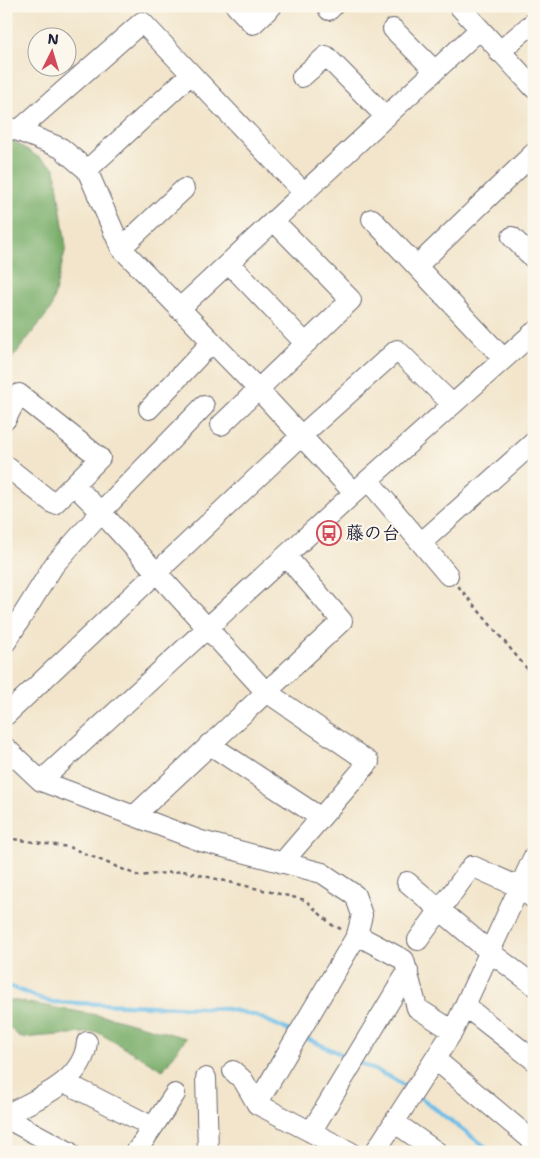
<svg xmlns="http://www.w3.org/2000/svg" width="540" height="1158" viewBox="0 0 540 1158" font-family="'Shantell Sans','Klee One',sans-serif">
<style>
.forest{fill:#78ad69;stroke:#4d6852}
.lines{fill:none;stroke-linecap:round;stroke-linejoin:round}
.stream{stroke:#6dbde8;stroke-width:4.5}
.minor-casing{stroke:#6b666d;stroke-width:22}
.path{stroke:#6b666d;stroke-width:2.5;stroke-dasharray:4 4;stroke-linecap:butt}
.minor{stroke:#fff;stroke-width:20}
.labels{text-anchor:middle;stroke-width:4.5;stroke-linejoin:round;paint-order:stroke}
.poi-label{font-size:18px;font-weight:bold;fill:#22223b;stroke:#fbf7ec;text-anchor:start}
</style>
<rect width="100%" height="100%" fill="#fbf7ec"/>
<filter id="ink" filterUnits="userSpaceOnUse"><feTurbulence type="fractalNoise" baseFrequency=".02" numOctaves="2"/><feDisplacementMap in="SourceGraphic" scale="10" xChannelSelector="R" yChannelSelector="G"/><feConvolveMatrix kernelMatrix="1 2 1 2 8 2 1 2 1" color-interpolation-filters="sRGB"/></filter>
<filter id="wash" filterUnits="userSpaceOnUse"><feTurbulence type="fractalNoise" baseFrequency=".0096" numOctaves="4" result="noise"/><feDisplacementMap in="SourceGraphic" scale="20" xChannelSelector="R" yChannelSelector="G"/><feGaussianBlur stdDeviation="1.12" result="paint"/><feColorMatrix in="noise" values="0 0 0 0 0 0 0 0 0 0 0 0 0 0 0 0 0 1.4 0 .05"/><feComposite in="paint" operator="in"/></filter>
<g filter="url(#wash)">
<rect width="100%" height="100%" fill="#f2e5cb"/>
<path class="forest" d="M 6,136 L 55,168 L 66,247 L 51,309 L 6,366 Z
M 6,999 L 114,1018 L 186,1038 L 163,1070 L 97,1032 L 21,1038 L 6,1025 Z"/>
<g class="lines">
<path class="stream" d="M 6,985 L 50,1002 L 227,1009 L 257,1016 L 292,1032
M 304,1037 L 349,1058
M 358,1062 L 394,1079 L 409,1089
M 417,1095 L 492,1152"/>
</g>
</g>
<g filter="url(#ink)">
<g class="lines">
<defs>
<path id="minor" d="M 236,6 L 253,24 L 272,6
M 459,6 L 534,88
M 329,10 L 333,6
M 393,29 L 435,71
M 499,52 L 534,22
M 302,77 L 326,56 L 386,117
M 6,126 L 61,148 L 87,170 L 121,248 L 257,388 L 354,493
M 19,130 L 142,22 L 304,193
M 87,170 L 191,74
M 372,219 L 503,358
M 512,237 L 534,259
M 121,248 L 184,189
M 229,263 L 305,343
M 417,266 L 534,153
M 179,309 L 479,30
M 149,409 L 211,343
M 6,419 L 19,394 L 100,458 L 54,504 L 6,466
M 221,425 L 351,300 L 274,221
M 368,480 L 448,575
M 74,485 L 101,512 L 265,691 L 369,762 L 282,863
M 421,543 L 534,442
M 6,642 L 54,565 L 101,512 L 204,406
M 6,715 L 301,436 L 397,350 L 452,404
M 209,744 L 321,818
M 6,748 L 41,781 L 201,841 L 322,873 L 355,895 L 362,915 L 357,935 L 257,1104
M 41,781 L 368,480 L 534,332
M 134,816 L 342,621 L 286,556
M 407,882 L 490,952 L 534,985
M 357,935 L 404,960 L 417,1008 L 453,1031
M 418,940 L 472,866 L 519,887 L 534,899
M 465,1006 L 534,1060
M 435,1059 L 534,1142
M 233,1071 L 243,1080 L 257,1104 L 350,1152
M 206,1078 L 208,1152
M 66,1083 L 153,1127
M 6,1115 C 37,1098 83,1083 87,1042
M 6,1118 L 69,1152
M 394,1122 L 437,1152
M 311,1132 L 408,971
M 136,1152 L 175,1094
M 375,1152 L 453,1031 L 534,856"/>
</defs>
<use href="#minor" class="minor-casing"/>
<path class="path" d="M 458,586 L 534,677
M 6,838 L 69,847 L 139,876 L 183,871 L 305,900 L 332,925 L 341,929"/>
<use href="#minor" class="minor"/>
</g>
</g>
<defs>
<symbol id="bus-ring" viewBox="-11 -11 22 22"><circle r="9.5" fill="#fbf7ec" stroke="#d1495b" stroke-width="1.5"/><path d="M-5-6H5V4H4V6H2V4H-2V6H-4V4H-5ZM-3.5-4V0h7V-4ZM-3.5 1.2v1.5H-2V1.2ZM2 1.2v1.5H3.5V1.2Z" fill="#d1495b"/></symbol>
</defs>
<g fill-rule="evenodd">
<use href="#bus-ring" x="315" y="519" width="28" height="28"/>
</g>
<g class="labels">
<g class="poi-label">
<text x="346" y="539">藤の台</text>
</g>
</g>
<rect width="540" height="1158" fill="none" stroke="#fbf7ec" stroke-width="25"/>
<g transform="translate(52 52) rotate(5)"><circle r="24" fill="#fbf7ec" stroke="#a4a2a5"/>
<path d="M0-4L9 19L0 12L-9 19Z" fill="#d1495b"/>
<text y="-8" font-size="14" font-weight="bold" text-anchor="middle" fill="#22223b">N</text>
</g>
</svg>
